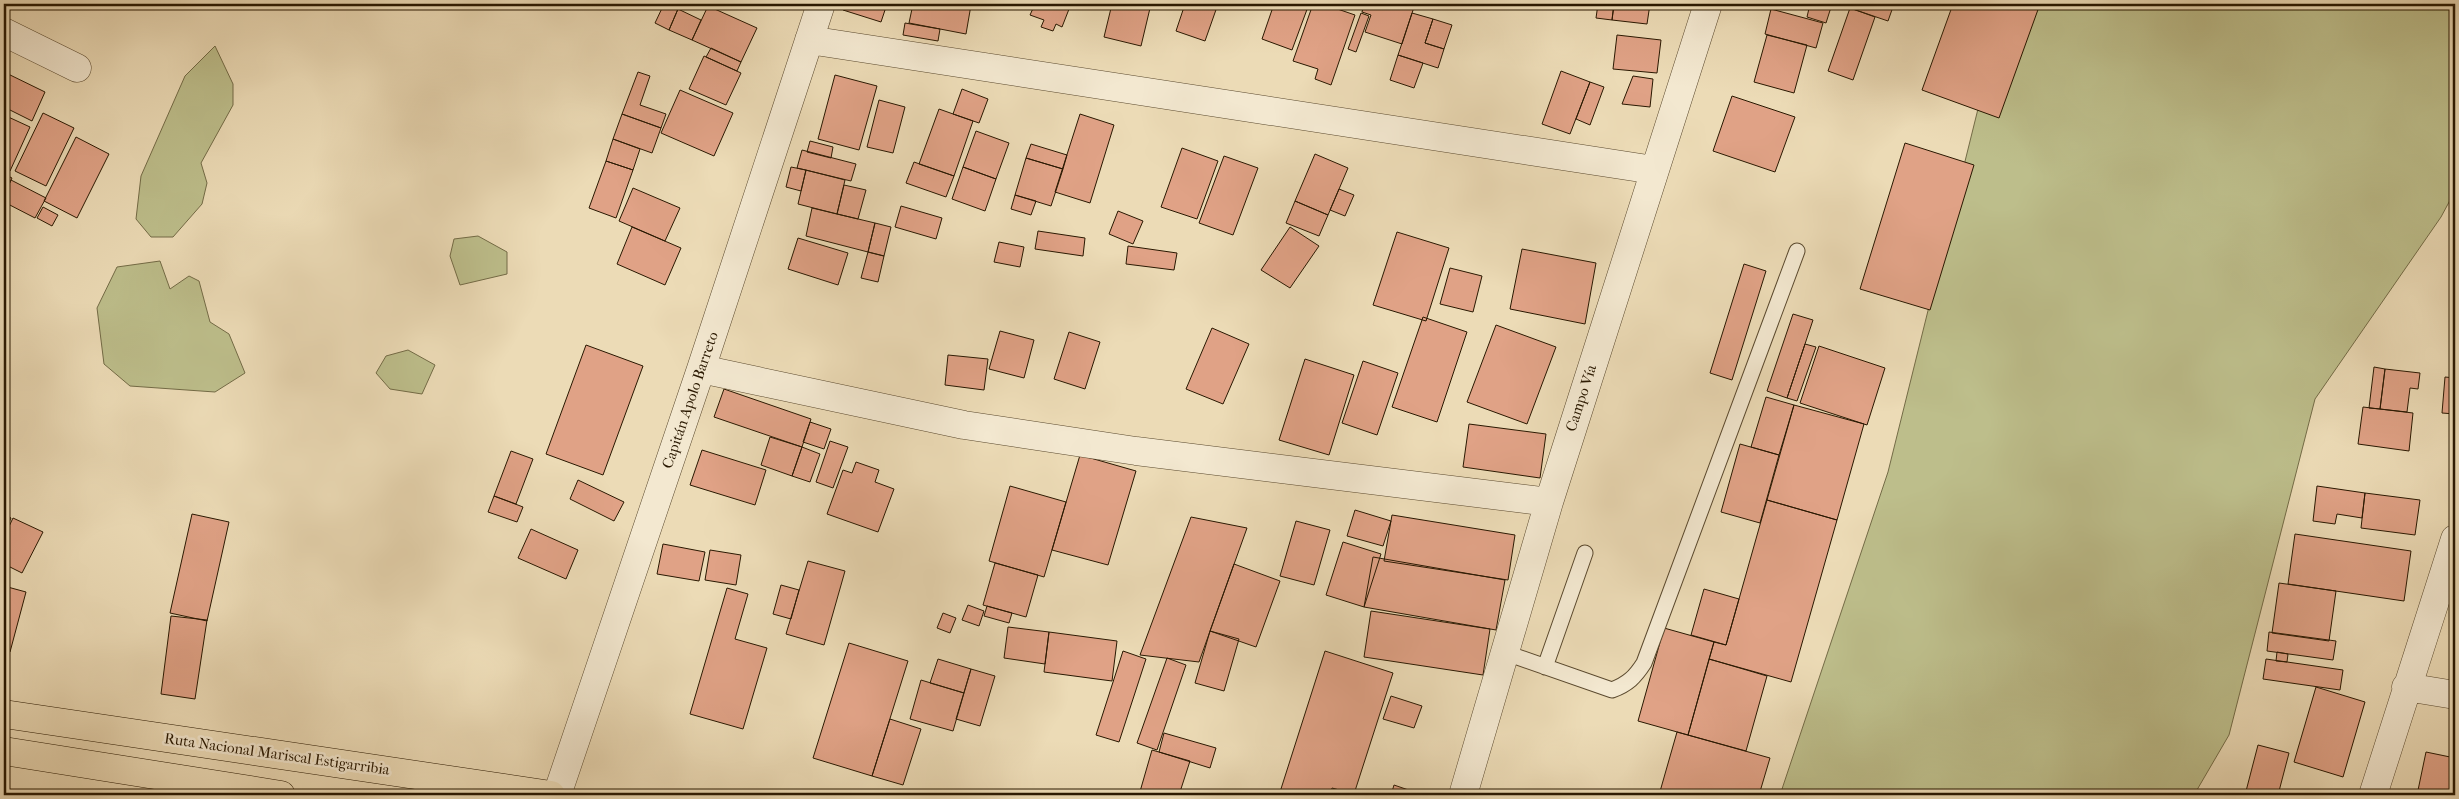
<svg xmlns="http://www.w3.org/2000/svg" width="2459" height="799" viewBox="0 0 2459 799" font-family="'IM FELL French Canon',serif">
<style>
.green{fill:#bdbe8b;stroke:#736b46}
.building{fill:#e0a286;stroke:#291801}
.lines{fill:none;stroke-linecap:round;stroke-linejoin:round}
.service-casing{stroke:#5a492e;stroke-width:17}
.minor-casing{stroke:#5a492e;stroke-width:29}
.trunk-casing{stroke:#291801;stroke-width:29}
.service{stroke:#f3e8d0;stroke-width:15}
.minor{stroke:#f3e8d0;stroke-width:28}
.trunk{stroke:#ecdbb6;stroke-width:28}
.labels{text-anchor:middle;stroke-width:5;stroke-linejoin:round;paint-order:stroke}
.street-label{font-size:15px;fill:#291801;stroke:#f3e8d0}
</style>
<rect width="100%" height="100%" fill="#ecdbb6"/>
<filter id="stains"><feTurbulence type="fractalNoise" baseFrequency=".004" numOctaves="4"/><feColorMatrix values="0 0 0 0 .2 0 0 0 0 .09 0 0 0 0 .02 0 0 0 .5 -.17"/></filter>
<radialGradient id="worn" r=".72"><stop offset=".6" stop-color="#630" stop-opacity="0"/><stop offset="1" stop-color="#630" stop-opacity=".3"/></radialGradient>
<path class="green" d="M 2004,4 L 2455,4 L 2455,191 L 2441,217 L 2315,399 L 2229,735 L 2194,795 L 1780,795 L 1888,472 Z
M 215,46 L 233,84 L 233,105 L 201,163 L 207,183 L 202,204 L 173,237 L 151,237 L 136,219 L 141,176 L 185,76 Z
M 478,236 L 507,252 L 507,274 L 460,285 L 450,256 L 454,239 Z
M 160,261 L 170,289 L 189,276 L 199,281 L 210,322 L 229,334 L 245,373 L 215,392 L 130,386 L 104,364 L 97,308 L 117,267 Z
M 408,350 L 435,365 L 422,394 L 390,389 L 376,373 L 386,356 Z"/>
<path class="building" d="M 664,4 L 678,9 L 669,30 L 655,23 Z
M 845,4 L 887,4 L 881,22 L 843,10 Z
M 913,4 L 971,5 L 966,34 L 909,23 Z
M 1035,4 L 1071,4 L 1062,27 L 1056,24 L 1053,31 L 1041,27 L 1044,20 L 1030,15 Z
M 1112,4 L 1151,4 L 1141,46 L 1104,37 Z
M 1185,4 L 1218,4 L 1205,41 L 1176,31 Z
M 1274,4 L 1309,4 L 1292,50 L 1262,39 Z
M 1313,4 L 1323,4 L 1355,15 L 1331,85 L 1315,79 L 1318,69 L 1293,61 Z
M 1364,4 L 1415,4 L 1402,44 L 1365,32 L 1371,15 L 1362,12 Z
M 1598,4 L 1614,4 L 1612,20 L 1596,18 Z
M 1614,4 L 1650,4 L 1647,24 L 1612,20 Z
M 1810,4 L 1832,4 L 1826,23 L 1807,17 Z
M 1845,4 L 1894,4 L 1888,21 L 1844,6 Z
M 1953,4 L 2040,4 L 1999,118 L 1922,90 Z
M 708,6 L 757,28 L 741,62 L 692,40 Z
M 1850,8 L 1875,17 L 1853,80 L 1828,71 Z
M 678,9 L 701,20 L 692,40 L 669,30 Z
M 1771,9 L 1823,23 L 1816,48 L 1765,34 Z
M 1361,13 L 1369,16 L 1356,52 L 1348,49 Z
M 1412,13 L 1433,19 L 1425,43 L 1444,49 L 1438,68 L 1398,55 Z
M 1433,19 L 1452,25 L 1444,49 L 1425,43 Z
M 905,23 L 940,29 L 938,41 L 903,35 Z
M 1617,35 L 1661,40 L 1657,73 L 1613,69 Z
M 1767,35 L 1807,45 L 1794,93 L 1754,82 Z
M 711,48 L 741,62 L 737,71 L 706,57 Z
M 1398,55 L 1423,63 L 1414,88 L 1390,80 Z
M 704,56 L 741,73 L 726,105 L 689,89 Z
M 1561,71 L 1590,82 L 1570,134 L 1542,124 Z
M 4,72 L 45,92 L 32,121 L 4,107 Z
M 638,72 L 650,76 L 640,105 L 666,114 L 661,128 L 622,114 Z
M 835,75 L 877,86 L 859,150 L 818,139 Z
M 1633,76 L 1653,79 L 1650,107 L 1622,104 Z
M 1590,82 L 1604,87 L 1590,125 L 1576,119 Z
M 962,89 L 988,99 L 979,123 L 953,114 Z
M 680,90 L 733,113 L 714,156 L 661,133 Z
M 1732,96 L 1795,117 L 1775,172 L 1713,151 Z
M 879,100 L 905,107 L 893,153 L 867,147 Z
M 939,109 L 973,121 L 954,176 L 919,164 Z
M 43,113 L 74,128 L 46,186 L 15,171 Z
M 622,114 L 661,128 L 652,153 L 613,139 Z
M 1080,114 L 1114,125 L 1090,203 L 1055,192 Z
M 4,115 L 30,127 L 10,171 L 4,168 Z
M 976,131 L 1009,143 L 996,179 L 963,167 Z
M 76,137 L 109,154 L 77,218 L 44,201 Z
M 613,139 L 640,149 L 633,170 L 606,161 Z
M 810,141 L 833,147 L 831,158 L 807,152 Z
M 1905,143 L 1974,165 L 1930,310 L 1860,289 Z
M 1031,144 L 1067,155 L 1063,169 L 1026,158 Z
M 1182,148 L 1218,161 L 1197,219 L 1161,207 Z
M 802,150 L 856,164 L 851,181 L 797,168 Z
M 1315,154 L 1348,168 L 1328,215 L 1295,201 Z
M 1224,156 L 1258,168 L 1233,235 L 1199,223 Z
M 1026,158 L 1063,169 L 1051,206 L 1015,195 Z
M 606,161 L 633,170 L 616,218 L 589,208 Z
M 914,162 L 954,176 L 946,197 L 906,183 Z
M 791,167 L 806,170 L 801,191 L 786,187 Z
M 963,167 L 996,179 L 985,211 L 952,199 Z
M 806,170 L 845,180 L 837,214 L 798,204 Z
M 4,174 L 12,178 L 4,195 Z
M 11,180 L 46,198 L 35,218 L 4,202 L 4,195 Z
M 844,185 L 866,190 L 858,219 L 837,214 Z
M 633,188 L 680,208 L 665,241 L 619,221 Z
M 1339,189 L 1354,195 L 1345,216 L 1330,210 Z
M 1015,195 L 1036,201 L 1031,215 L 1011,209 Z
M 1295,201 L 1328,215 L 1319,236 L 1286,223 Z
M 901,206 L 942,218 L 936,239 L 895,227 Z
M 43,207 L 58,215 L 52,226 L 37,218 Z
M 812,208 L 875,223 L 868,252 L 806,236 Z
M 1118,211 L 1143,221 L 1133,244 L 1109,234 Z
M 875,223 L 891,227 L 884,256 L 868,252 Z
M 632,227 L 681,248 L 665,285 L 617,264 Z
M 1290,227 L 1319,246 L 1290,288 L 1261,270 Z
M 1038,231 L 1085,238 L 1083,256 L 1035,249 Z
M 1397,232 L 1449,248 L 1426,321 L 1373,305 Z
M 798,238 L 848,253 L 838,285 L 788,269 Z
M 999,242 L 1024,247 L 1020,267 L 994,262 Z
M 1128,246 L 1177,253 L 1174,270 L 1126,264 Z
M 1522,249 L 1596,263 L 1585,324 L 1510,309 Z
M 868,252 L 884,256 L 878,282 L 861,278 Z
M 1744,264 L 1766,271 L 1732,380 L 1710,373 Z
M 1450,268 L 1482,276 L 1473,312 L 1440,304 Z
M 1793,314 L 1813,320 L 1787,398 L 1767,391 Z
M 1423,317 L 1467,332 L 1437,422 L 1392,407 Z
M 1496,325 L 1556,347 L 1527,424 L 1467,402 Z
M 1212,328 L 1249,344 L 1223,404 L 1186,389 Z
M 1000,331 L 1034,340 L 1024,378 L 989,369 Z
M 1069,332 L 1100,342 L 1085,389 L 1054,379 Z
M 1805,344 L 1816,347 L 1797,401 L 1787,398 Z
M 586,345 L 643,366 L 603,475 L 546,454 Z
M 1819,346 L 1885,368 L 1867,425 L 1800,403 Z
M 948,355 L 988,359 L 984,390 L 945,385 Z
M 1305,359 L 1354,375 L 1329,455 L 1279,440 Z
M 1363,361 L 1398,373 L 1377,435 L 1342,423 Z
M 2374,367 L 2385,369 L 2380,409 L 2369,408 Z
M 2385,369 L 2420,373 L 2418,389 L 2410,388 L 2407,412 L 2380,409 Z
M 2445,377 L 2455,378 L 2455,414 L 2442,413 Z
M 724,389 L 811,419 L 802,447 L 714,417 Z
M 1766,397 L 1794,405 L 1779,455 L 1751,447 Z
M 1794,405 L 1864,424 L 1837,520 L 1767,500 Z
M 2363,407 L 2413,413 L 2409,451 L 2358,444 Z
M 810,422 L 831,429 L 824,449 L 803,442 Z
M 1469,424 L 1546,434 L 1540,478 L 1463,467 Z
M 770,437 L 802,447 L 792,476 L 761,465 Z
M 830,441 L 848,447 L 833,488 L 816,482 Z
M 1740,444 L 1779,455 L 1760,523 L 1721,512 Z
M 802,447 L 820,454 L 810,482 L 792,476 Z
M 702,450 L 766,470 L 755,505 L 690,485 Z
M 511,451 L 533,459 L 516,504 L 494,496 Z
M 1080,455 L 1136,471 L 1108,565 L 1052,550 Z
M 856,462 L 879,470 L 875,482 L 894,489 L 878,532 L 827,514 L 843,470 L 852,473 Z
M 578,480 L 624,502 L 614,521 L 570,499 Z
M 1010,486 L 1066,502 L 1044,577 L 989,561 Z
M 2317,486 L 2365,493 L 2362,518 L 2337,514 L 2335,524 L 2313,521 Z
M 2365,493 L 2420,500 L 2415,535 L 2361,528 Z
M 494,496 L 523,507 L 517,522 L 488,512 Z
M 1767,500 L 1837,520 L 1791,682 L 1709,659 L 1714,642 L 1726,645 Z
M 1355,510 L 1391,521 L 1383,546 L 1347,536 Z
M 4,514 L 11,518 L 4,533 Z
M 192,514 L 229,522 L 207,621 L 170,613 Z
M 1392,515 L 1515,535 L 1508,580 L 1384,561 Z
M 1191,517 L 1247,528 L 1199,662 L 1140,655 Z
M 13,518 L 43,532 L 22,573 L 4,564 L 4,537 Z
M 1296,521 L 1330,530 L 1314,585 L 1280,576 Z
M 531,529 L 578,550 L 566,579 L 518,558 Z
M 2295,534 L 2411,551 L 2404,601 L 2288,584 Z
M 1343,542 L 1381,554 L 1364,607 L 1326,595 Z
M 663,544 L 705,552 L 699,581 L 657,574 Z
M 710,550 L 741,555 L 736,585 L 705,580 Z
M 1373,557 L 1505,580 L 1496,630 L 1364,607 Z
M 808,561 L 845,571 L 824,645 L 786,634 Z
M 995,563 L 1038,575 L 1026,617 L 983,605 Z
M 1234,564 L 1280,581 L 1256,647 L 1210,631 Z
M 2279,583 L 2336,591 L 2329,641 L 2272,633 Z
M 781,585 L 799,590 L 791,619 L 773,614 Z
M 4,586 L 26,592 L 10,652 L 4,650 Z
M 727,588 L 748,594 L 735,639 L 767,648 L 743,729 L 690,714 Z
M 1704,589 L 1739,599 L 1726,645 L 1691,635 Z
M 968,605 L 984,611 L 979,626 L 962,620 Z
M 987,606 L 1012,613 L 1009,623 L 984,616 Z
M 1371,611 L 1490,629 L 1483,675 L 1364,657 Z
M 943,613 L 956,618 L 950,633 L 937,628 Z
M 171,616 L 207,620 L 195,699 L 161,694 Z
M 1008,627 L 1049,632 L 1045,664 L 1004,658 Z
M 1664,628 L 1714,642 L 1688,735 L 1638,721 Z
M 1210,631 L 1239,639 L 1224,691 L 1195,683 Z
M 1049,632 L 1117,641 L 1112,681 L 1044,672 Z
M 2269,632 L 2336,641 L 2333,660 L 2267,651 Z
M 849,643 L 908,661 L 872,776 L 813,758 Z
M 1123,651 L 1146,659 L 1119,742 L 1096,735 Z
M 1325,651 L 1393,673 L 1354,794 L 1332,788 L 1330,795 L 1289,795 L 1280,792 Z
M 2277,652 L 2288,654 L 2287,662 L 2276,661 Z
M 1167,658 L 1186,665 L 1157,750 L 1137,743 Z
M 938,659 L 971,669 L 964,693 L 930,683 Z
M 1709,659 L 1767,676 L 1746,751 L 1688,735 Z
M 2266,659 L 2343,670 L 2340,690 L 2263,679 Z
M 971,669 L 995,676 L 980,726 L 956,719 Z
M 921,680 L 964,693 L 953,731 L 910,719 Z
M 2316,687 L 2365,702 L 2343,777 L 2294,762 Z
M 1391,696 L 1422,706 L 1414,728 L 1383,719 Z
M 890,719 L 921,729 L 903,785 L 872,776 Z
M 1677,732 L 1770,758 L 1759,795 L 1659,795 Z
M 1164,733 L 1216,748 L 1210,768 L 1159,752 Z
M 2258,745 L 2289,753 L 2278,795 L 2245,795 Z
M 1152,750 L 1190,761 L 1179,795 L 1139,795 Z
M 2426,752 L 2455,758 L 2449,795 L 2417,795 Z
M 1394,785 L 1423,795 L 1391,795 Z"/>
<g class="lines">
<defs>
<path id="service" d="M 1506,653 L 1612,690 C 1628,684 1635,677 1644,663 L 1797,251
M 1545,667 L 1585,553"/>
<path id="minor" d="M 4,32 L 77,68
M 809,40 L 1654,170
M 701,369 L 964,425 L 1136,451 L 1549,502
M 2406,687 L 2455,695
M 557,795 L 701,369 L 821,4
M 1463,795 L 1549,502 L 1708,4
M 2373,795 L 2455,539"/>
<path id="trunk" d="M 4,714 L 551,795
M 4,751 L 281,795"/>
</defs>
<use href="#service" class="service-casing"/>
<use href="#minor" class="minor-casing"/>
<use href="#trunk" class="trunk-casing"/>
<use href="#service" class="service"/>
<use href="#minor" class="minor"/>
<use href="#trunk" class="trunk"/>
</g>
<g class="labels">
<g class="street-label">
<text transform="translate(1581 398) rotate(-72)" y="5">Campo Vía</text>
<text transform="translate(690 400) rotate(-71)" y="5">Capitán Apolo Barreto</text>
<text transform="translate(277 754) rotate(8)" y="5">Ruta Nacional Mariscal Estigarribia</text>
</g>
</g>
<rect width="2459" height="799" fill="none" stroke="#ecdbb6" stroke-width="20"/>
<rect x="5" y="5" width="2449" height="789" fill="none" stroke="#291801" stroke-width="2.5"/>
<rect x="10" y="10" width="2439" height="779" fill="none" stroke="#291801"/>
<rect width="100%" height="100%" filter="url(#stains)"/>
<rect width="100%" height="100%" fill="url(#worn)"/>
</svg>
